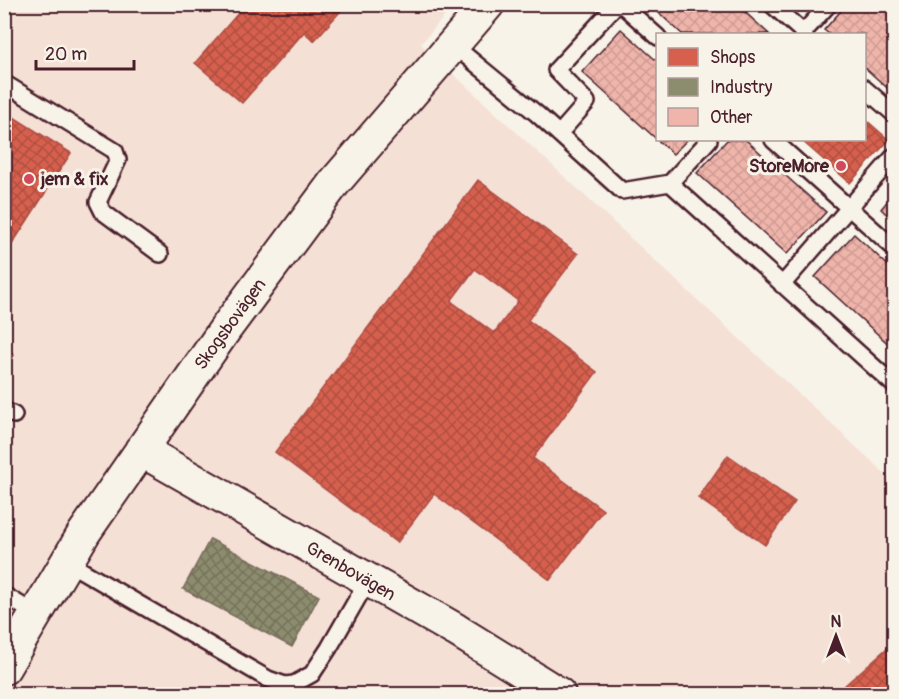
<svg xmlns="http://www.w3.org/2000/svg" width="899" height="699" viewBox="0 0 899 699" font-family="Pangolin,sans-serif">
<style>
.built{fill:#f5e0d6}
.shops{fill:url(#shops-cross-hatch);stroke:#ac4c43;stroke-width:1.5;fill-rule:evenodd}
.industry{fill:url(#industry-cross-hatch);stroke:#786b5a;stroke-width:1.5}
.building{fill:url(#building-cross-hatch);stroke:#4a1f2b;stroke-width:1.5}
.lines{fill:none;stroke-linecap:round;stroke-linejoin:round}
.service-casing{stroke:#4a1f2b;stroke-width:20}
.minor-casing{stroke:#4a1f2b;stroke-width:36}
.service{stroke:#f7f3e8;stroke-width:15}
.minor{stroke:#f7f3e8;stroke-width:32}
.poi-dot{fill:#d1495b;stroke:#f7f3e8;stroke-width:2}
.labels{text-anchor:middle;stroke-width:6;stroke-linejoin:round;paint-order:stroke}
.poi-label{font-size:18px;font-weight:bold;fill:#4a1f2b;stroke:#f7f3e8;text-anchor:end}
.street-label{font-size:18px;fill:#4a1f2b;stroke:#f7f3e8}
</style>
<defs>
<pattern id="shops-cross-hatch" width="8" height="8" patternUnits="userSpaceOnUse" patternTransform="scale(1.5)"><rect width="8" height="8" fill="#d6604d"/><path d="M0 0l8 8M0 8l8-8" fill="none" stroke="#b04f40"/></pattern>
<pattern id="industry-cross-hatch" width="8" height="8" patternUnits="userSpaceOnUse" patternTransform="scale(1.5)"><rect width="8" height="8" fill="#8c8c6e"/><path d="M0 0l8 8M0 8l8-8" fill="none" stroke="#74725b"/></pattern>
<pattern id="building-cross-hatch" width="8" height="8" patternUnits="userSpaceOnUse" patternTransform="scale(1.5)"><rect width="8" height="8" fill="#efb5ab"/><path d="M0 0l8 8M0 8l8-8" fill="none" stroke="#ce9b93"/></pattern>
</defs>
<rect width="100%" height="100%" fill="#f7f3e8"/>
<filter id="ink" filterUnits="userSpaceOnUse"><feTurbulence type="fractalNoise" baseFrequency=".0167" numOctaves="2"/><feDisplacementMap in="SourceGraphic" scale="12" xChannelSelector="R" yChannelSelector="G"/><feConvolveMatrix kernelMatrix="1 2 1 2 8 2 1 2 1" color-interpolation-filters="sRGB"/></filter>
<g filter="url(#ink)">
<path class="built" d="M 4,5 L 454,5 L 421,44 L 894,482 L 894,694 L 5,694 Z"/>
<path class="shops" d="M 246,4 L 347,4 L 314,41 L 304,32 L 242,103 L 195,63 Z
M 4,111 L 71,153 L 4,257 Z
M 864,118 L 889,140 L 850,183 L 801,140 L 864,140 Z
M 478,180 L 578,254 L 528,320 L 597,372 L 533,458 L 603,510 L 550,580 L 434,494 L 397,543 L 275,452 ZM 475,269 L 518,301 L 494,333 L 451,301 Z
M 4,349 L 14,355 L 4,371 Z
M 728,455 L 795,502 L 765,545 L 698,498 Z
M 894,642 L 894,694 L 835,694 Z"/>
<path class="industry" d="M 210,539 L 319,596 L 292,647 L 183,589 Z"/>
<path class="building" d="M 649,4 L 736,4 L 769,34 L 682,34 Z
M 847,4 L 888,4 L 894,10 L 894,94 L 864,67 L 864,34 L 829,34 L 824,30 Z
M 621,29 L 658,62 L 658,140 L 687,140 L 673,154 L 582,72 Z
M 727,140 L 746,140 L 826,212 L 787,254 L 697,173 Z
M 894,193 L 894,221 L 881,209 Z
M 854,234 L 894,271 L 894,349 L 815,277 Z"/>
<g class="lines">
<defs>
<path id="service" d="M 621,4 L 658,37
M 771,4 L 805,34
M 802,34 L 829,4
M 453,45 L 537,114 L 622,191 L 670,183 L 894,385
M 4,83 L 115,151 L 118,160 L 98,202 L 103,212 L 160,254
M 864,88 L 894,114
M 559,134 L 587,102 L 556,70 L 617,4
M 773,140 L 894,248
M 670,183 L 709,140
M 782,285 L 894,156
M 4,410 L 14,415
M 67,562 L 268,679 L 285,685 L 294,684 L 312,674 L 329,648 L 368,580
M 4,595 L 36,614"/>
<path id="minor" d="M 141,450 L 456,630 L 559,694
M 4,668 L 84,533 L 226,328 L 334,183 L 488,4"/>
</defs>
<use href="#service" class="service-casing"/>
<use href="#minor" class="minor-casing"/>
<use href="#service" class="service"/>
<use href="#minor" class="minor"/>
</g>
</g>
<g class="poi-dot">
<circle cx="841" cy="166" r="6"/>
<circle cx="29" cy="179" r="6"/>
</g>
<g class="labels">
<g class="poi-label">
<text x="829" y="172">StoreMore</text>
<text x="41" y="185" text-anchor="start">jem &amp; fix</text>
</g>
<g class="street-label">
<text transform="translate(230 324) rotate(-54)" y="6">Skogsbovägen</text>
<text transform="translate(351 571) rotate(30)" y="6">Grenbovägen</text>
</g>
</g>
<rect width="899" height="699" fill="none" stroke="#f7f3e8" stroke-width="24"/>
<rect x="12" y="12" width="875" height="675" fill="none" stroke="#4a1f2b" stroke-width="2" filter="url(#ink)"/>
<rect x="656" y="33" width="210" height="108" fill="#f7f3e8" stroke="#b29e9c" stroke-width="1.5"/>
<rect x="668" y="48" width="30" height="18" fill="#d6604d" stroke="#b29e9c" stroke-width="1.5"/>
<text x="710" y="63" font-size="18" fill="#4a1f2b">Shops</text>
<rect x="668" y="78" width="30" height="18" fill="#8c8c6e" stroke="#b29e9c" stroke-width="1.5"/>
<text x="710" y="93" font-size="18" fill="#4a1f2b">Industry</text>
<rect x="668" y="108" width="30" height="18" fill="#efb5ab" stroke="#b29e9c" stroke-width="1.5"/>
<text x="710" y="123" font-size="18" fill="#4a1f2b">Other</text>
<g transform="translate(836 636)" stroke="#f7f3e8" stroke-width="4.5" paint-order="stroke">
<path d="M0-4.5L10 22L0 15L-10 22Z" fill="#4a1f2b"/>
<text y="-9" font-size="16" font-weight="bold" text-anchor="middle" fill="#4a1f2b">N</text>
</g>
<path d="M36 60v9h98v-9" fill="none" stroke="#4a1f2b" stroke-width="3"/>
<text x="45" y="60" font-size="18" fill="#4a1f2b" stroke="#f7f3e8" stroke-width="4.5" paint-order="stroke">20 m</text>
</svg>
